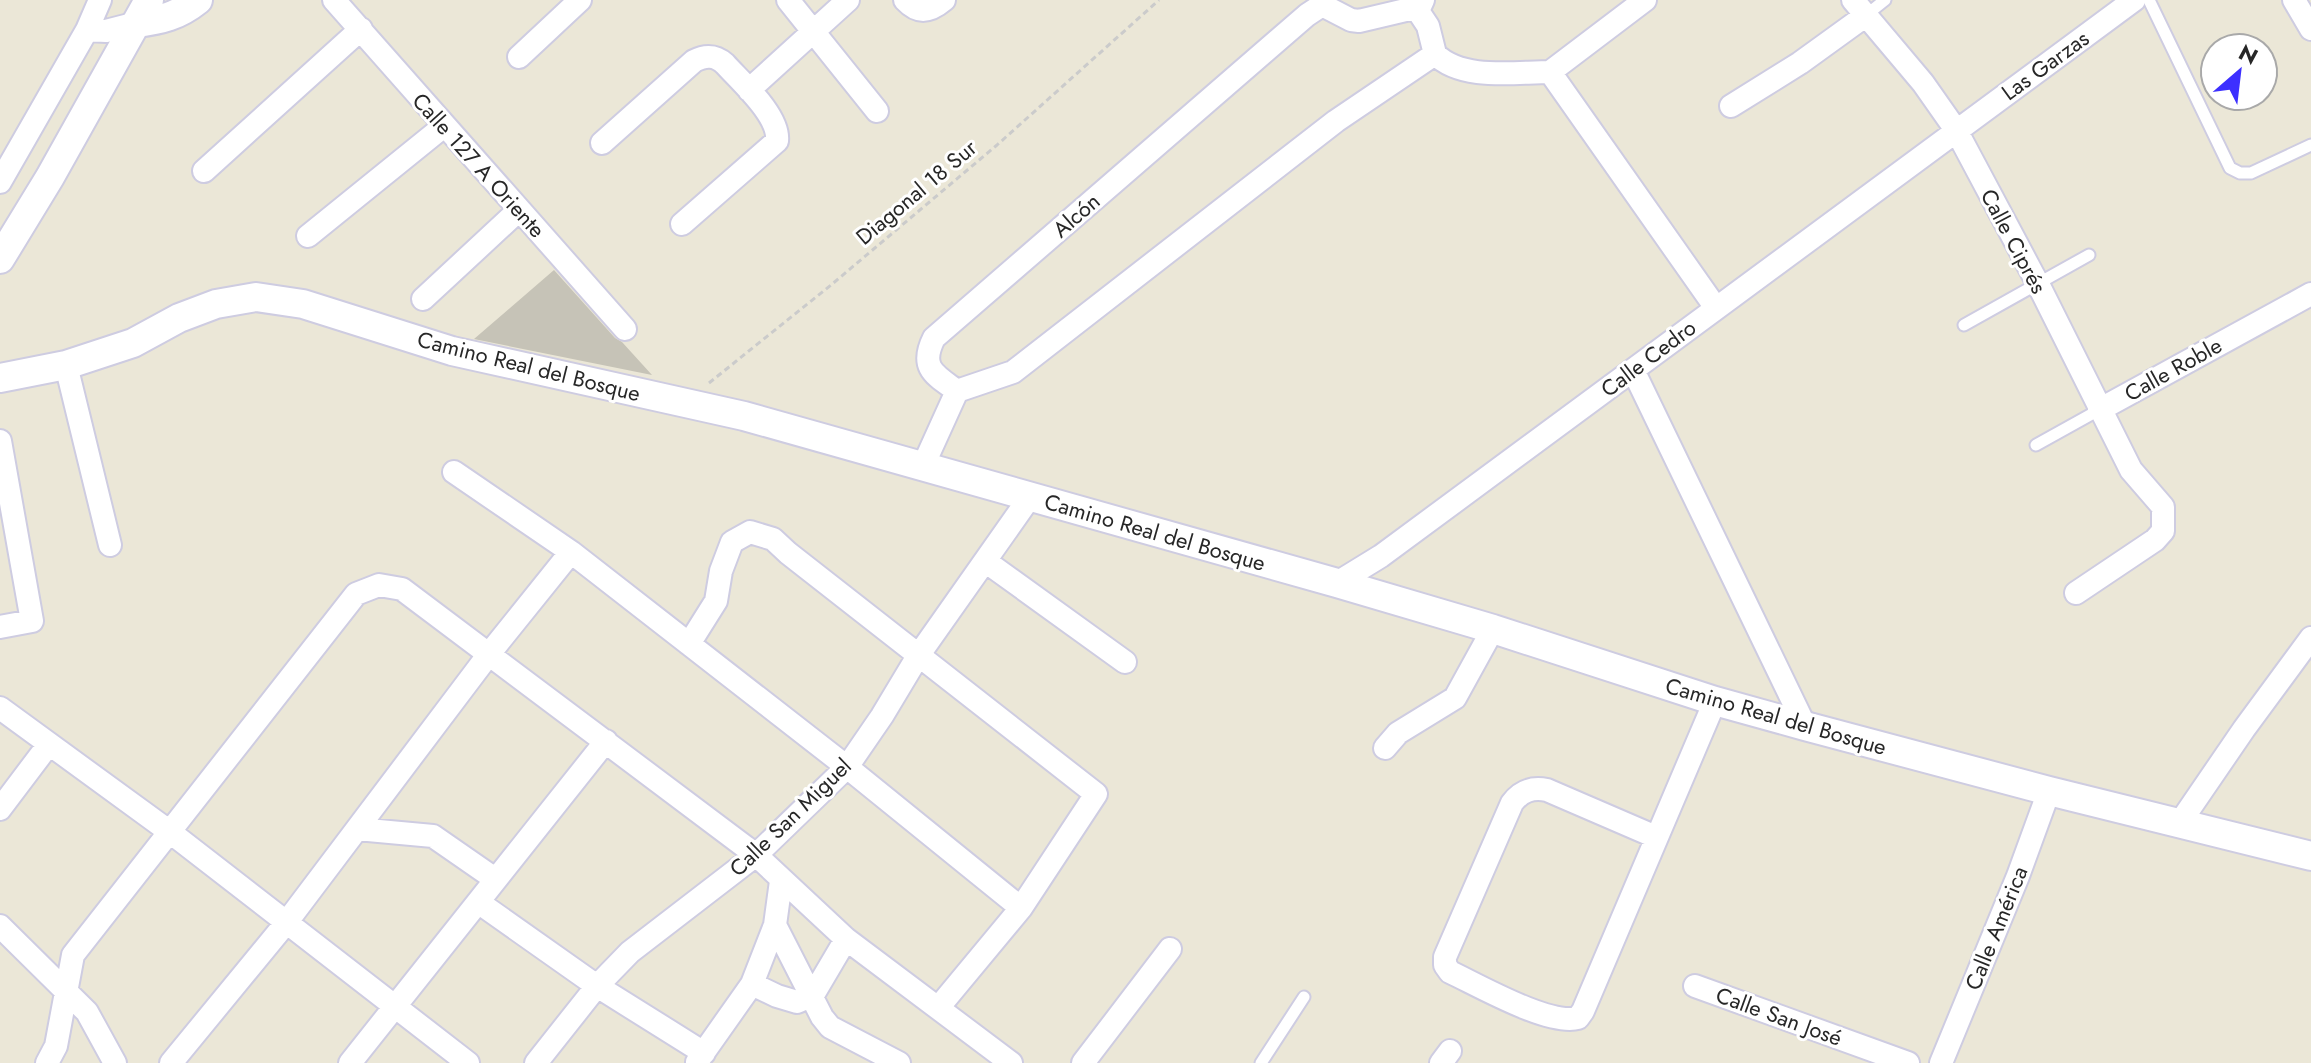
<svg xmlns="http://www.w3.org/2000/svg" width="2311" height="1063" viewBox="0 0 2311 1063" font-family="Jost,sans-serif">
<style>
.building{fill:#c6c3b7}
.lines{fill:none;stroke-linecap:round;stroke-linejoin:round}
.service-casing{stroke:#cecce1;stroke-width:15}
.minor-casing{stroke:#cecce1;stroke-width:26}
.tertiary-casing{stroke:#cecce1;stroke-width:32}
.path{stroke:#cbcbcb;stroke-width:3;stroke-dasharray:6 4;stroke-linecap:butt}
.service{stroke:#fff;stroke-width:11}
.minor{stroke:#fff;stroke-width:22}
.tertiary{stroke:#fff;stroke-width:28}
.labels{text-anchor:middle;stroke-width:6;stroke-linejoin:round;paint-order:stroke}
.street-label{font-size:22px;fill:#272727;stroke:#fff}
</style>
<rect width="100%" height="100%" fill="#ebe7d7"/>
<path class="building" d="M 554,270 L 615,338 L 622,342 L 652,375 L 474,339 Z"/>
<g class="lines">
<defs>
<path id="service" d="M 2149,0 L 2230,168 L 2240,173 L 2251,173 L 2311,145
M 1865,16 L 1885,0
M 1964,325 L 2089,255
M 2036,445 L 2099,410
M 1261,1063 L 1304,997"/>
<path id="minor" d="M 334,0 L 625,329
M 788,0 L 877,111
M 905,0 C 918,14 930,12 944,0
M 1423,0 L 1418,11 L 1428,26 L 1435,54
M 1853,0 L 1923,83 L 1956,130 L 2038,284 L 2131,470 L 2163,507 L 2163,531 L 2155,540 L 2076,593
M 2294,0 L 2311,29
M 87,30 L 100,0
M 1435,54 C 1462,81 1515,72 1550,72
M 519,57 L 580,0
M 1550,72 L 1716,308
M 1550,72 L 1645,0
M 749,90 L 848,0
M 1731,106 L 1800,63 L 1865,16
M 602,143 L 694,61 C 706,55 715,55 725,64 C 741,82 780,116 777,141 L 682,224
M 204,171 L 361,29
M 0,182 L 87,30 L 106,31 L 137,23
M 308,236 L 444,126
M 423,299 L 519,210
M 66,365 L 110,545
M 1633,370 L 1805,726
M 957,391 L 1013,372 L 1336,121 L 1435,54
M 2099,410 L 2311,294
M 0,441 L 32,621 L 0,627
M 923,466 L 957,391 C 935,375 919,368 934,338 L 1307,15 L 1322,5 L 1351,20 L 1359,21 L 1414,8
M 454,472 L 571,552 L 847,767 L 1021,908
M 985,561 L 1125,662
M 1337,583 L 1381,556 L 2134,0
M 689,644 L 716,601 L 721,571 L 732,542 L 750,532 L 773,539 L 788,553 L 1096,794 L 1021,908 L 938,1008
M 0,708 L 170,832 L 468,1063
M 1385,748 L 1398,733 L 1455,698 L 1493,629
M 0,809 L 49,744
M 2179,824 L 2244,729 L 2311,638
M 357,829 L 433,836 L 495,879
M 1656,837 L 1547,790 C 1532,787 1521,791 1512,803 L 1445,957 L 1445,965 L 1450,972 C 1478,985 1549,1026 1578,1018 L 1583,1011 L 1715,701
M 478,902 L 597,986 L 704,1053
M 775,925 L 822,1017 L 830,1027 L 899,1063
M 0,926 L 87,1012 L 115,1063
M 752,984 L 777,996 L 797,1002 L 813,995 L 846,939
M 1695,986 L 1908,1063
M 697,1062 L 752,984 L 775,925 L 781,881
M 47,1063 L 56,1046 L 73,955 L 356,594 L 379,585 L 402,589 L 756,855 L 846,939 L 1011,1063
M 171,1063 L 286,923 L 489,654 L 571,552
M 350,1063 L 606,741
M 536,1063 L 597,986 L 630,952 L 756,855 L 847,767 L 882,716 L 918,656 L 1030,497
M 1083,1063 L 1170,949
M 1441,1063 L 1450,1051
M 1941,1063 L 2018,876 L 2049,791"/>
<path id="tertiary" d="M 137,23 C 161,20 178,16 198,0
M 0,259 L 50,177 L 149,0
M 0,378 L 66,365 L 133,343 L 179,318 L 216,304 L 256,297 L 303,304 L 452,351 L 744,416 L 1337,583 L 1493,629 L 1715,701 L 1805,726 L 2049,791 L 2311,856"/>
</defs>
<use href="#service" class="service-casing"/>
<use href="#minor" class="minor-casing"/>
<use href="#tertiary" class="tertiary-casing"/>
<path class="path" d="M 709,383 L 831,285 L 997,145 L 1159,0"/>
<use href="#service" class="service"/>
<use href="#minor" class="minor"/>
<use href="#tertiary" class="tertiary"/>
</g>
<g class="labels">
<g class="street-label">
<text transform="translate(2045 65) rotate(-36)" y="8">Las Garzas</text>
<text transform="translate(479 165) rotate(48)" y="8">Calle 127 A Oriente</text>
<text transform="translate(916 192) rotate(-40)" y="8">Diagonal 18 Sur</text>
<text transform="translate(1076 215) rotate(-41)" y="8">Alcón</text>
<text transform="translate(2014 241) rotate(62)" y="8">Calle Ciprés</text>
<text transform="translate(1648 358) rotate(-37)" y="8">Calle Cedro</text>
<text transform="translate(529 366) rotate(14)" y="8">Camino Real del Bosque</text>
<text transform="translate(2173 369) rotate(-29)" y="8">Calle Roble</text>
<text transform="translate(1155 532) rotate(16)" y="8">Camino Real del Bosque</text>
<text transform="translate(1776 716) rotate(16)" y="8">Camino Real del Bosque</text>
<text transform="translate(790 817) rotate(-44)" y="8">Calle San Miguel</text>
<text transform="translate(1996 928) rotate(-68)" y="8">Calle América</text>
<text transform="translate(1779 1016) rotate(20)" y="8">Calle San José</text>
</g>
</g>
<g transform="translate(2239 72) rotate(28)"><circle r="38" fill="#ffffff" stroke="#a9a9a9" stroke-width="2"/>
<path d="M0-6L14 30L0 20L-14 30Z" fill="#3d30ff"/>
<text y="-12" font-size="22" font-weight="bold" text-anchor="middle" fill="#272727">N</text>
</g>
</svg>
